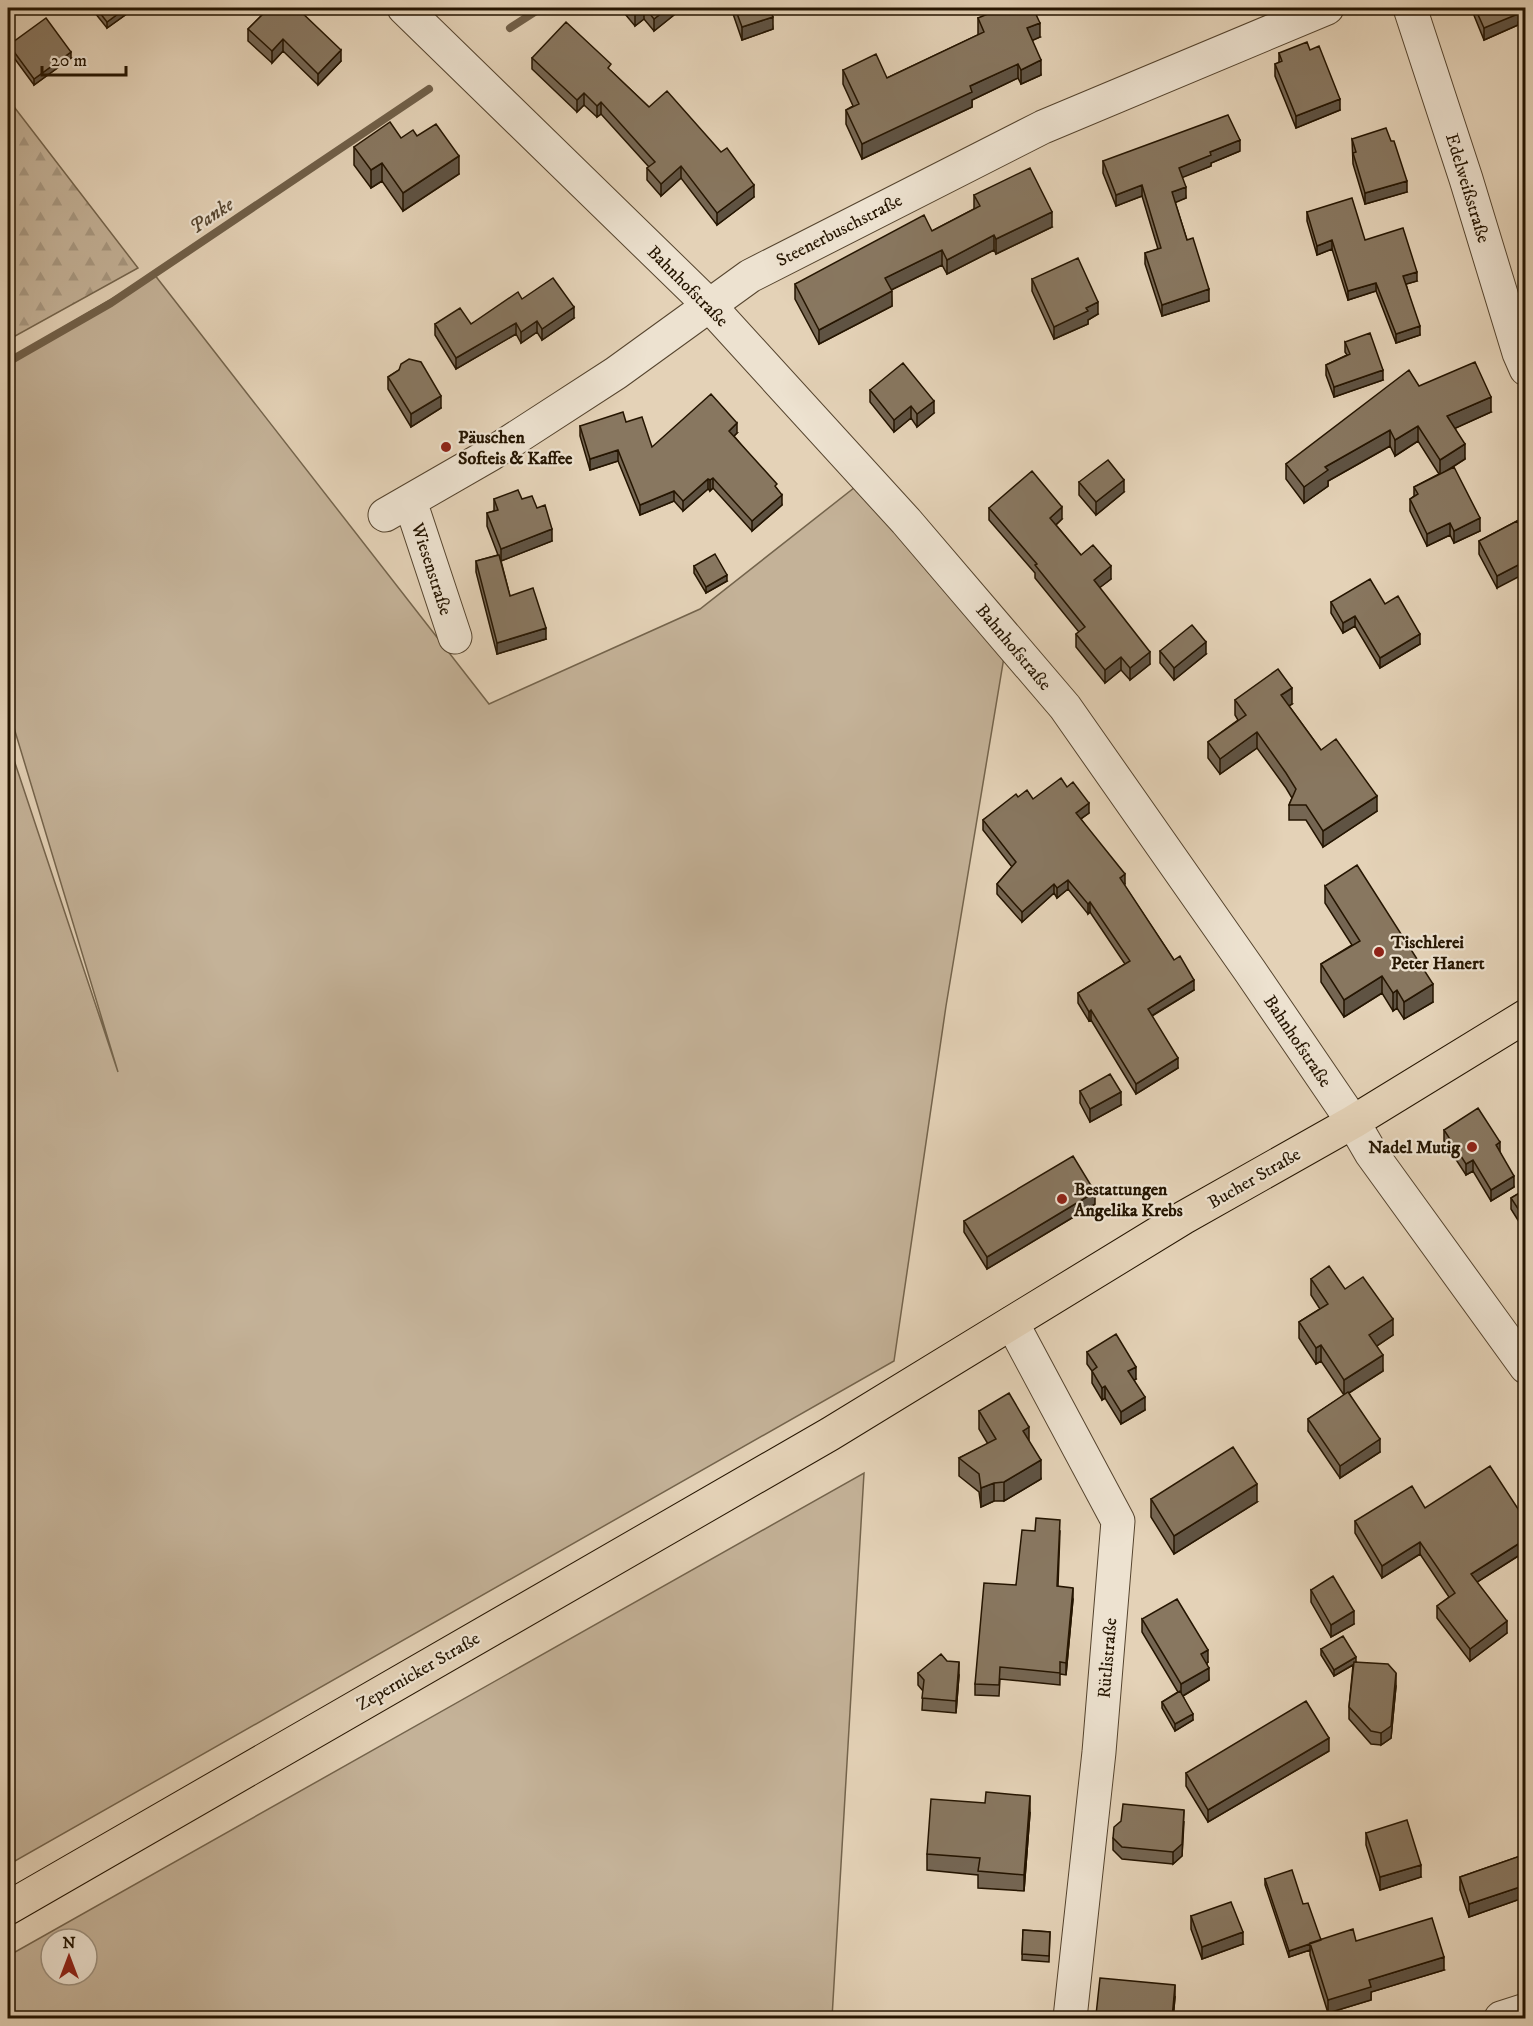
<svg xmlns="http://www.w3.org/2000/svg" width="1533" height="2026" viewBox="0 0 1533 2026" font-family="'IM FELL DW Pica',serif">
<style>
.green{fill:#c4b298;stroke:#74644c;stroke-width:1.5;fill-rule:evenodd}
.forest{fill:url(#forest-firs);stroke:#74644c;stroke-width:1.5}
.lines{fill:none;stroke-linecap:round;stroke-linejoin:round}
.stream{stroke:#716049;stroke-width:8}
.minor-casing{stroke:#55442e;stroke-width:35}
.major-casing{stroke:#251501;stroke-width:35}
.minor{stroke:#ede2d0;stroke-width:33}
.major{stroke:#e4d2b7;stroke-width:33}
.wall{fill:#756653;stroke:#251501;stroke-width:1.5}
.shaded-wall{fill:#5f5343;stroke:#251501;stroke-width:1.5}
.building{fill:#887760;stroke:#251501;stroke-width:1.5}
.poi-dot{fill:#8f2418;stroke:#ede2d0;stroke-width:2}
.labels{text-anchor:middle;stroke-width:4.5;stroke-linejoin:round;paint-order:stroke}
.street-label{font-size:18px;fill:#251501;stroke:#ede2d0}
.poi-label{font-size:18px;font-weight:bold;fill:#251501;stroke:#ede2d0;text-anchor:start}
.water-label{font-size:20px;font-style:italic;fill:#574731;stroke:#ede2d0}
</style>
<defs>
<pattern id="forest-firs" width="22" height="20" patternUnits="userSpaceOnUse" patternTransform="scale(1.5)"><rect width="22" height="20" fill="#c4b298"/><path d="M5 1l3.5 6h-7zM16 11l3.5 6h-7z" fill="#a89881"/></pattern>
</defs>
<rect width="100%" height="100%" fill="#e4d2b7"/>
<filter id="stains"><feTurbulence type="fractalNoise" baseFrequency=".00333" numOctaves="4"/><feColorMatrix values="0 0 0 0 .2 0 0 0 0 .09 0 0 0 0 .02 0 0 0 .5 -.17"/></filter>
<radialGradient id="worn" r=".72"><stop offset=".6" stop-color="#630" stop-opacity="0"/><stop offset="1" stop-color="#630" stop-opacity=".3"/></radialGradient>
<path class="green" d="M 154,274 L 489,704 L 700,609 L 859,484 L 1007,639 L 946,1006 L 894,1361 L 8,1865 L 8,742 L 118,1072 L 8,708 L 8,360 Z
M 864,1473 L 832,2018 L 8,2018 L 8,1956 ZM 51,1939 L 87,1939 L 87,1975 L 51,1975 Z"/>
<path class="forest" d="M 8,99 L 138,268 L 8,340 Z"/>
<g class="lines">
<path class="stream" d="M 510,28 L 541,8
M 8,362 L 111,303 L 429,89"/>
<defs>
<path id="minor" d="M 404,8 L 708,304 L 906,521 L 1065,707 L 1250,971 L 1353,1122 L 1371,1153 L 1526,1367
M 1410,8 L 1466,179 L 1519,353 L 1526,369
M 410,501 L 455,637
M 385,515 L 491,454 L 616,373 L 750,276 L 1043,127 L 1327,8
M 1012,1323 L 1118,1521 L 1099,1752 L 1070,2018
M 1501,2018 L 1526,2010"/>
<path id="major" d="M 8,1908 L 830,1434 L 1183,1218 L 1353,1122 L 1526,1016"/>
</defs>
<use href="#minor" class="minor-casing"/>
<use href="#major" class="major-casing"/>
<use href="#minor" class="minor"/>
<use href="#major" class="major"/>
</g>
<path class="wall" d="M 91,8 L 135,8 L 107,28 Z
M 269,8 L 341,61 L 318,85 L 283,51 L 272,63 L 248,41 L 248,29 Z
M 620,8 L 674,8 L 674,15 L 654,31 L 644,19 L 635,26 Z
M 731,8 L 770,8 L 773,29 L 742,40 Z
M 1471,8 L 1526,8 L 1518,22 L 1518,25 L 1484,40 Z
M 978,18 L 1040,37 L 1032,40 L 1041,75 L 1021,84 L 1018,78 L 972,100 L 972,107 L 862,159 L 846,124 L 846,110 L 853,106 L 843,84 L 843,70 L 887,78 L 978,35 Z
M 9,45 L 71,58 L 34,85 L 9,51 Z
M 1310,50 L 1340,110 L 1296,128 L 1275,76 L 1275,64 L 1279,63 L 1279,53 Z
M 532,58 L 611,71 L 649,107 L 754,197 L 717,225 L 681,178 L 661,196 L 647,180 L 647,168 L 649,167 L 601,114 L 597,117 L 584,105 L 577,112 L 532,69 Z
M 417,136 L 459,174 L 403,211 L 382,181 L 371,188 L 354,165 L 354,147 L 401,138 Z
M 1352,139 L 1407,192 L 1365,204 L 1353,164 Z
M 1240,151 L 1211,163 L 1211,166 L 1182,177 L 1186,198 L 1175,202 L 1187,240 L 1209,301 L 1162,316 L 1145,264 L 1145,253 L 1158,249 L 1142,196 L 1116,206 L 1103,173 L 1103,161 Z
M 974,195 L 1052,227 L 996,254 L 994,250 L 947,274 L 942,265 L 891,290 L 892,306 L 819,344 L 795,299 L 795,284 L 932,231 L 974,209 Z
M 1307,212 L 1365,240 L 1417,281 L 1406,284 L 1420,335 L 1396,343 L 1376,291 L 1348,300 L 1332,249 L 1317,255 L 1307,221 Z
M 1032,279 L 1098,314 L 1088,320 L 1088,324 L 1054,339 L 1032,291 Z
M 522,299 L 574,318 L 542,340 L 537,332 L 521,343 L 516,334 L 456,369 L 435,335 L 435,324 L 471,324 Z
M 1345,342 L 1383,380 L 1334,397 L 1326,375 L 1326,365 L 1347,355 L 1345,352 Z
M 399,370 L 441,408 L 411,427 L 388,389 L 388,377 Z
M 1419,386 L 1491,412 L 1455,428 L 1465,459 L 1451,468 L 1480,531 L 1454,543 L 1450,535 L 1427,546 L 1410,511 L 1410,499 L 1414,496 L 1414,487 L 1439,474 L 1418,441 L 1395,456 L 1390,446 L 1328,481 L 1328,486 L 1304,503 L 1286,479 L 1286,464 Z
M 870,390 L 934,413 L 917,427 L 911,418 L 894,432 L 870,402 Z
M 626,422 L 652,447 L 737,433 L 734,436 L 777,489 L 782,505 L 752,531 L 713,488 L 710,491 L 708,489 L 683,511 L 674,501 L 640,515 L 618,461 L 590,470 L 580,436 L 580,426 Z
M 1079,482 L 1124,492 L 1096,515 L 1079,495 Z
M 494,499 L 522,499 L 552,541 L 501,561 L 510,596 L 546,639 L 497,654 L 476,572 L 476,561 L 498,555 L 487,526 L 487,513 L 494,511 Z
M 989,508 L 1062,519 L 1056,525 L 1081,555 L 1111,579 L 1099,588 L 1150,664 L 1130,680 L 1121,670 L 1105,683 L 1076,647 L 1076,634 L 1079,632 L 1035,578 L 1035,573 L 989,520 Z
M 1517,521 L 1497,588 L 1479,554 L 1479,541 Z
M 694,566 L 727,581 L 706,593 L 694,573 Z
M 1331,602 L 1385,604 L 1420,644 L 1380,668 L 1355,626 L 1343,633 L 1331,613 Z
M 1160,651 L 1206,654 L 1174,680 L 1160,663 Z
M 1235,700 L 1292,704 L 1289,706 L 1321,750 L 1377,811 L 1323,847 L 1306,820 L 1289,820 L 1289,805 L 1292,798 L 1286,788 L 1257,748 L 1220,774 L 1208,758 L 1208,742 L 1238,720 L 1235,715 Z
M 1067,787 L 1089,813 L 1081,819 L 1125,884 L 1124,885 L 1194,990 L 1152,1016 L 1178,1068 L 1136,1094 L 1091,1020 L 1089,1021 L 1078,1003 L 1078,993 L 1125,964 L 1090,912 L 1088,914 L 1068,889 L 1057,898 L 1054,893 L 1022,922 L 997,894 L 997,884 L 1012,867 L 983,830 L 983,820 L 1018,797 L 1033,799 Z
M 1325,886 L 1433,1002 L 1404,1019 L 1397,1008 L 1393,1011 L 1382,993 L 1344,1017 L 1321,982 L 1321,964 L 1352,945 L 1325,903 Z
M 1080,1091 L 1121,1105 L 1090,1122 L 1080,1103 Z
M 1444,1130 L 1500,1152 L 1514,1187 L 1491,1201 L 1473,1171 L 1466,1175 L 1444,1141 Z
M 1526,1189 L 1526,1233 L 1511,1209 L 1511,1198 Z
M 1095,1204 L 987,1269 L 964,1232 L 964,1221 Z
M 1311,1279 L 1345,1289 L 1393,1335 L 1377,1346 L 1383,1371 L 1349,1393 L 1380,1452 L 1340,1478 L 1308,1431 L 1308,1419 L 1344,1395 L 1321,1361 L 1316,1364 L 1299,1338 L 1299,1322 L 1320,1309 L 1311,1295 Z
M 1087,1352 L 1136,1379 L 1134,1380 L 1145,1410 L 1121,1424 L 1105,1398 L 1102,1400 L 1092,1383 L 1092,1371 L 1087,1364 Z
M 979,1411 L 1029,1441 L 1041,1479 L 1004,1501 L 994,1501 L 981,1507 L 979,1492 L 959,1476 L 959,1458 L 988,1444 L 979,1429 Z
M 1151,1499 L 1257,1502 L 1174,1554 L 1151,1517 Z
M 1425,1508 L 1526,1521 L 1526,1551 L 1477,1582 L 1507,1633 L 1470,1661 L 1437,1618 L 1437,1606 L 1449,1597 L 1420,1554 L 1382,1578 L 1355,1533 L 1355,1521 Z
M 1035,1531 L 1060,1531 L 1058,1586 L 1073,1599 L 1066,1675 L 1060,1674 L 1060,1685 L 1000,1679 L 999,1696 L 975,1695 L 975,1684 L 1016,1585 Z
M 1311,1590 L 1354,1624 L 1331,1637 L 1311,1602 Z
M 1142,1619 L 1208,1662 L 1207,1663 L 1209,1680 L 1183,1696 L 1193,1720 L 1175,1731 L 1162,1708 L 1162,1702 L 1178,1692 L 1142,1632 Z
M 1321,1649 L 1356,1662 L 1396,1686 L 1391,1738 L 1381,1745 L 1371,1744 L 1349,1719 L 1349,1707 L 1353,1665 L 1334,1676 L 1321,1655 Z
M 918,1673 L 959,1675 L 956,1713 L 922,1710 L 923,1691 L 918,1685 Z
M 1329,1751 L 1208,1822 L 1186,1786 L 1186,1773 Z
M 1030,1813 L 1024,1891 L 978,1888 L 978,1875 L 927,1870 L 927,1854 Z
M 1184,1822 L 1182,1856 L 1173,1864 L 1122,1859 L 1113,1850 L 1113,1838 Z
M 1366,1833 L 1421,1877 L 1380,1890 L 1366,1845 Z
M 1526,1854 L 1526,1897 L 1469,1917 L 1460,1890 L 1460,1877 Z
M 1265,1879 L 1303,1904 L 1321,1940 L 1356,1941 L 1444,1970 L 1371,1992 L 1371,2000 L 1328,2013 L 1310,1955 L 1310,1950 L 1289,1957 L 1265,1885 Z
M 1191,1916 L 1243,1944 L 1202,1959 L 1191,1929 Z
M 1023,1930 L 1050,1932 L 1049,1962 L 1022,1960 Z
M 1175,1997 L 1173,2019 L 1096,2019 L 1096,2015 Z"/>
<path class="shaded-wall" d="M 126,8 L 135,8 L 107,28 L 107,22 Z
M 642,8 L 644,8 L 644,19 L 635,26 L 635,13 Z
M 668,8 L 674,8 L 674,15 L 654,31 L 654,19 Z
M 1144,8 L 1159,8 L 1144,13 Z
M 1526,8 L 1526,19 L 1518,22 L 1518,25 L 1484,40 L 1484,28 L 1517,11 Z
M 773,17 L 773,29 L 742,40 L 742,27 Z
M 1040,23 L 1040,37 L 1027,43 L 1027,28 Z
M 283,39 L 283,51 L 272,63 L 272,51 Z
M 341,50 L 341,61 L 318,85 L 318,74 Z
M 71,52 L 71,58 L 34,85 L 34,79 Z
M 1041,60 L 1041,75 L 1021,84 L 1021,70 Z
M 1018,64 L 1018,78 L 972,100 L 972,107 L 862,159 L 862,144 L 970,86 Z
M 584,93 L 584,105 L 577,112 L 577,100 Z
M 1340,99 L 1340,110 L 1296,128 L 1296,116 Z
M 601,102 L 601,114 L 597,117 L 597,106 Z
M 1240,140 L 1240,151 L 1211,163 L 1211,166 L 1179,179 L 1179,168 L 1210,152 Z
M 459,156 L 459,174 L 403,211 L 403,193 Z
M 382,163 L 382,181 L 371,188 L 371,170 Z
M 681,166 L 681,178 L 661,196 L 661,184 Z
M 1407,181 L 1407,192 L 1365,204 L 1365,193 Z
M 754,185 L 754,197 L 717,225 L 717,213 Z
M 1142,185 L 1142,196 L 1116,206 L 1116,195 Z
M 1186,187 L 1186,198 L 1172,204 L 1172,192 Z
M 1052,212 L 1052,227 L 996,254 L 996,239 Z
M 994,235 L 994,250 L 947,274 L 947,260 Z
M 1332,240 L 1332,249 L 1317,255 L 1317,246 Z
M 942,250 L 942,265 L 885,293 L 885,278 Z
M 1417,272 L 1417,281 L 1403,285 L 1403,276 Z
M 1376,283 L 1376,291 L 1348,300 L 1348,291 Z
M 1209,289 L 1209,301 L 1162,316 L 1162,305 Z
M 892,291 L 892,306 L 819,344 L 819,330 Z
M 1098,302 L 1098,314 L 1088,320 L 1088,324 L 1054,339 L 1054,327 L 1086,308 Z
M 574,307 L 574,318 L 542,340 L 542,329 Z
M 537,321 L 537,332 L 521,343 L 521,332 Z
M 516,323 L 516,334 L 456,369 L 456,358 Z
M 1420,326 L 1420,335 L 1396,343 L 1396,334 Z
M 1383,370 L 1383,380 L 1334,397 L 1334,387 Z
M 441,396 L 441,408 L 411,427 L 411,414 Z
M 1491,397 L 1491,412 L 1447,432 L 1447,416 Z
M 934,401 L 934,413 L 917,427 L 917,414 Z
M 911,406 L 911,418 L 894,432 L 894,420 Z
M 737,423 L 737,433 L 729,441 L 729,431 Z
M 1418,426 L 1418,441 L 1395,456 L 1395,440 Z
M 1390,430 L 1390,446 L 1328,481 L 1328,486 L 1304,503 L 1304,487 L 1325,467 Z
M 1465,444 L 1465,459 L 1440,475 L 1440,460 Z
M 618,450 L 618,461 L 590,470 L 590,459 Z
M 713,478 L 713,488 L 710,491 L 710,480 Z
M 708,479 L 708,489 L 683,511 L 683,501 Z
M 1124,480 L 1124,492 L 1096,515 L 1096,502 Z
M 674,491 L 674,501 L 640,515 L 640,505 Z
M 782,495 L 782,505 L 752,531 L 752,521 Z
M 1062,507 L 1062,519 L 1050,530 L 1050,518 Z
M 1480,518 L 1480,531 L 1454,543 L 1454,531 Z
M 1450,523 L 1450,535 L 1427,546 L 1427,534 Z
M 552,529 L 552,541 L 501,561 L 501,549 Z
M 1526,561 L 1526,573 L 1497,588 L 1497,576 Z
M 1111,566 L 1111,579 L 1094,592 L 1094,580 Z
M 727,575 L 727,581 L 706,593 L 706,587 Z
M 1355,616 L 1355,626 L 1343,633 L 1343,623 Z
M 546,628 L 546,639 L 497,654 L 497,643 Z
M 1420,634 L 1420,644 L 1380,668 L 1380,658 Z
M 1206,642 L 1206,654 L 1174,680 L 1174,668 Z
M 1150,652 L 1150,664 L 1130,680 L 1130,668 Z
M 1121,657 L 1121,670 L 1105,683 L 1105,670 Z
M 1292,688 L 1292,704 L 1281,711 L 1281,695 Z
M 1257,732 L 1257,748 L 1220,774 L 1220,759 Z
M 1377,796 L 1377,811 L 1323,847 L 1323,831 Z
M 1089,803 L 1089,813 L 1076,822 L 1076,813 Z
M 1125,874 L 1125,884 L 1120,888 L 1120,878 Z
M 1068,880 L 1068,889 L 1057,898 L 1057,888 Z
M 1054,884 L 1054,893 L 1022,922 L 1022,912 Z
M 1090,902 L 1090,912 L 1088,914 L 1088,904 Z
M 1382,976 L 1382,993 L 1344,1017 L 1344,1000 Z
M 1194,980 L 1194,990 L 1148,1018 L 1148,1009 Z
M 1433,984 L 1433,1002 L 1404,1019 L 1404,1002 Z
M 1397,990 L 1397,1008 L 1393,1011 L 1393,993 Z
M 1091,1010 L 1091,1020 L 1089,1021 L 1089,1012 Z
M 1178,1058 L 1178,1068 L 1136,1094 L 1136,1084 Z
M 1121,1092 L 1121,1105 L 1090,1122 L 1090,1109 Z
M 1500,1142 L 1500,1153 L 1496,1145 Z
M 1473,1160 L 1473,1171 L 1466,1175 L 1466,1164 Z
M 1514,1176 L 1514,1187 L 1491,1201 L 1491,1190 Z
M 1095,1192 L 1095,1204 L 987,1269 L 987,1257 Z
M 1393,1319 L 1393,1335 L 1369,1351 L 1369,1335 Z
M 1321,1345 L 1321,1361 L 1316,1364 L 1316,1348 Z
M 1383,1355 L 1383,1371 L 1344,1396 L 1344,1380 Z
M 1136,1367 L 1136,1379 L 1128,1384 L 1128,1371 Z
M 1105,1386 L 1105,1398 L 1102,1400 L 1102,1388 Z
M 1145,1397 L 1145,1410 L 1121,1424 L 1121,1412 Z
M 1029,1427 L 1029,1445 L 1023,1431 Z
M 1380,1439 L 1380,1452 L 1340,1478 L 1340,1466 Z
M 1041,1460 L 1041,1479 L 1004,1501 L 1004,1482 Z
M 994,1483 L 994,1501 L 981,1507 L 981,1488 Z
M 1257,1484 L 1257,1502 L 1174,1554 L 1174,1536 Z
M 1526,1539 L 1526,1551 L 1471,1586 L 1471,1574 Z
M 1420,1542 L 1420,1554 L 1382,1578 L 1382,1566 Z
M 1073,1588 L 1073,1599 L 1066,1675 L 1066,1663 Z
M 1354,1611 L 1354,1624 L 1331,1637 L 1331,1625 Z
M 1507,1621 L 1507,1633 L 1470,1661 L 1470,1649 Z
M 1208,1650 L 1208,1662 L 1201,1667 L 1201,1654 Z
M 1356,1657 L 1356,1663 L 1334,1676 L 1334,1670 Z
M 959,1662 L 959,1675 L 956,1713 L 956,1701 Z
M 1209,1668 L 1209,1680 L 1181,1697 L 1181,1684 Z
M 1396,1673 L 1396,1686 L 1391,1738 L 1381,1745 L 1381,1733 Z
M 1193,1714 L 1193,1720 L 1175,1731 L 1175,1724 Z
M 1329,1738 L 1329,1751 L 1208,1822 L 1208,1810 Z
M 1030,1796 L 1030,1813 L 1024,1891 L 1024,1875 Z
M 1184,1810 L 1182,1856 L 1173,1864 L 1173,1852 Z
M 1421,1865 L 1421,1877 L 1380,1890 L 1380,1877 Z
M 1526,1885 L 1526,1897 L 1469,1917 L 1469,1904 Z
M 1243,1932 L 1243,1944 L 1202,1959 L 1202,1947 Z
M 1310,1944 L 1310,1950 L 1289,1957 L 1289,1951 Z
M 1444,1957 L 1444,1970 L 1371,1992 L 1371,2000 L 1328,2013 L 1328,2000 L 1369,1980 Z
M 1175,1985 L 1175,1997 L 1173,2019 L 1172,2019 Z"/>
<path class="building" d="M 96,8 L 126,8 L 107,22 Z
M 269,8 L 297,8 L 341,50 L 318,74 L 283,39 L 272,51 L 248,29 Z
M 630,8 L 642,8 L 635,13 Z
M 645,8 L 668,8 L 654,19 Z
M 735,8 L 770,8 L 773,17 L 742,27 Z
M 1002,8 L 1033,8 L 1040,23 L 1027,28 L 1041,60 L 1021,70 L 1018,64 L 970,86 L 972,92 L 862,144 L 846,110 L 859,104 L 843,70 L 876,54 L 887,78 L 984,32 L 978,18 Z
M 1475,8 L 1525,8 L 1517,11 L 1518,14 L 1484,28 Z
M 46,18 L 71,52 L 34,79 L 9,45 Z
M 566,22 L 611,64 L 608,68 L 649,107 L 667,91 L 721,152 L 727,148 L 754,185 L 717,213 L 681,166 L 661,184 L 647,168 L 655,162 L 601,102 L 597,106 L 584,93 L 577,100 L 532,58 Z
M 1307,42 L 1310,50 L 1319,46 L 1340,99 L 1296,116 L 1275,64 L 1282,61 L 1279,53 Z
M 1228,115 L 1240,140 L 1210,152 L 1211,155 L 1179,168 L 1186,187 L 1172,192 L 1187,240 L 1193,238 L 1209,289 L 1162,305 L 1145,253 L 1161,248 L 1142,185 L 1116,195 L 1103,161 Z
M 390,122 L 401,138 L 413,130 L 417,136 L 436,124 L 459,156 L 403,193 L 382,163 L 371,170 L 354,147 Z
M 1386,128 L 1391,141 L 1394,141 L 1407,181 L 1365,193 L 1353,153 L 1356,152 L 1352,139 Z
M 1030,168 L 1052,212 L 996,239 L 994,235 L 947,260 L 942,250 L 885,278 L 892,291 L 819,330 L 795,284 L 924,215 L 932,231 L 980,206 L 974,195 Z
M 1352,198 L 1365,240 L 1403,228 L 1417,272 L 1403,276 L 1420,326 L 1396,334 L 1376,283 L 1348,291 L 1332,240 L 1317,246 L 1307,212 Z
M 1078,258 L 1098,302 L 1086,308 L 1088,311 L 1054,327 L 1032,279 Z
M 553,278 L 574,307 L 542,329 L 537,321 L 521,332 L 516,323 L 456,358 L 435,324 L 460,308 L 471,324 L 518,292 L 522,299 Z
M 1370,333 L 1383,370 L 1334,387 L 1326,365 L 1350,354 L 1345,342 Z
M 409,359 L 421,362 L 441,396 L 411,414 L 388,377 L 399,370 L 401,364 Z
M 1475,362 L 1491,397 L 1447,416 L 1465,444 L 1440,460 L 1418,426 L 1395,440 L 1390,430 L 1325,467 L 1328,470 L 1304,487 L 1286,464 L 1409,370 L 1419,386 Z
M 903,363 L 934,401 L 917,414 L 911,406 L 894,420 L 870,390 Z
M 711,394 L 737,423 L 729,431 L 777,484 L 775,486 L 782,495 L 752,521 L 713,478 L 710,480 L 708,479 L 683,501 L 674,491 L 640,505 L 618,450 L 590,459 L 580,426 L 623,412 L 626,422 L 642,417 L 652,447 Z
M 1108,460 L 1124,480 L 1096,502 L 1079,482 Z
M 1454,467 L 1480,518 L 1454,531 L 1450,523 L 1427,534 L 1410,499 L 1418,494 L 1414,487 Z
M 1032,471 L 1062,507 L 1050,518 L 1081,555 L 1093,545 L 1111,566 L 1094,580 L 1150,652 L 1130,668 L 1121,657 L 1105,670 L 1076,634 L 1085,627 L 1035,565 L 1037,564 L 989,508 Z
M 518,490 L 522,499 L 532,496 L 537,508 L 545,505 L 552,529 L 501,549 L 487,513 L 498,510 L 494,499 Z
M 1517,521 L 1526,537 L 1526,561 L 1497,576 L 1479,541 Z
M 715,554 L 727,575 L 706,587 L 694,566 Z
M 499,555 L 510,596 L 533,588 L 546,628 L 497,643 L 476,561 Z
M 1370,579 L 1385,604 L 1398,596 L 1420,634 L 1380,658 L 1355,616 L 1343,623 L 1331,602 Z
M 1192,625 L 1206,642 L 1174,668 L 1160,651 Z
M 1278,669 L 1292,688 L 1281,695 L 1321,750 L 1336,739 L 1377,796 L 1323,831 L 1306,805 L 1289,805 L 1296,789 L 1286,773 L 1257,732 L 1220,759 L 1208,742 L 1246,715 L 1235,700 Z
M 1061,778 L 1067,787 L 1073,782 L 1089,803 L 1076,813 L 1125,874 L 1120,878 L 1174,960 L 1180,956 L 1194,980 L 1148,1009 L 1178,1058 L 1136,1084 L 1091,1010 L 1089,1012 L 1078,993 L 1130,961 L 1090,902 L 1088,904 L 1068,880 L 1057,888 L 1054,884 L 1022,912 L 997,884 L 1016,862 L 983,820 L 1016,794 L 1018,797 L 1027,790 L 1033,799 Z
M 1357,865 L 1433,984 L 1404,1002 L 1397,990 L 1393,993 L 1382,976 L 1344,1000 L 1321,964 L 1360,941 L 1325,886 Z
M 1110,1074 L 1121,1092 L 1090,1109 L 1080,1091 Z
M 1478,1108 L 1500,1142 L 1496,1145 L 1514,1176 L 1491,1190 L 1473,1160 L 1466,1164 L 1444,1130 Z
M 1073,1156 L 1095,1192 L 987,1257 L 964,1221 Z
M 1526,1189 L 1526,1221 L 1511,1198 Z
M 1329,1266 L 1345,1289 L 1363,1277 L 1393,1319 L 1369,1335 L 1383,1355 L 1344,1380 L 1321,1345 L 1316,1348 L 1299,1322 L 1328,1304 L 1311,1279 Z
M 1116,1334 L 1136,1367 L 1128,1371 L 1145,1397 L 1121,1412 L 1105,1386 L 1102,1388 L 1092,1371 L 1097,1367 L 1087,1352 Z
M 1348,1392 L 1380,1439 L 1340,1466 L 1308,1419 Z
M 1009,1393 L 1029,1427 L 1023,1431 L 1041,1460 L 1004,1482 L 994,1483 L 981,1488 L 979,1474 L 959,1458 L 996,1439 L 979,1411 Z
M 1233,1447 L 1257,1484 L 1174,1536 L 1151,1499 Z
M 1490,1466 L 1526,1521 L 1526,1539 L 1471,1574 L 1507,1621 L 1470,1649 L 1437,1606 L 1455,1593 L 1420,1542 L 1382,1566 L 1355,1521 L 1412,1486 L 1425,1508 Z
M 1036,1518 L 1060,1520 L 1057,1586 L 1073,1588 L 1066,1663 L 1060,1662 L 1060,1673 L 1000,1667 L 999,1685 L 975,1684 L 984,1583 L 1016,1585 L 1022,1530 L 1035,1531 Z
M 1333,1576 L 1354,1611 L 1331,1625 L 1311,1590 Z
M 1177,1599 L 1208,1650 L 1201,1654 L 1209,1668 L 1181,1684 L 1142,1619 Z
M 1343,1636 L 1356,1657 L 1334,1670 L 1321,1649 Z
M 941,1654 L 947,1661 L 959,1662 L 956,1701 L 922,1698 L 924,1680 L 918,1673 Z
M 1354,1662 L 1388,1664 L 1396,1673 L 1391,1726 L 1381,1733 L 1371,1731 L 1349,1707 Z
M 1180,1691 L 1193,1714 L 1175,1724 L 1162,1702 Z
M 1306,1701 L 1329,1738 L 1208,1810 L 1186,1773 Z
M 986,1792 L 1030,1796 L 1024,1875 L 978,1871 L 980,1858 L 927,1854 L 931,1799 L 985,1803 Z
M 1123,1804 L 1184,1810 L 1182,1844 L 1173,1852 L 1122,1847 L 1113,1838 L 1114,1827 L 1121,1821 Z
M 1407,1820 L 1421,1865 L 1380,1877 L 1366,1833 Z
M 1526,1854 L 1526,1885 L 1469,1904 L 1460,1877 Z
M 1292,1870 L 1303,1904 L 1308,1903 L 1321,1940 L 1289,1951 L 1265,1879 Z
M 1231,1902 L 1243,1932 L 1202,1947 L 1191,1916 Z
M 1432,1918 L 1444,1957 L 1369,1980 L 1371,1987 L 1328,2000 L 1310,1943 L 1353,1929 L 1356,1941 Z
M 1023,1930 L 1050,1932 L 1049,1956 L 1022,1954 Z
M 1100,1978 L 1175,1985 L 1172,2019 L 1133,2019 L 1096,2015 Z
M 938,2015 L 1003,2019 L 937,2019 Z"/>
<g class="poi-dot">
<circle cx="446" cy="447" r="6"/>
<circle cx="1379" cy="952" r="6"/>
<circle cx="1472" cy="1147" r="6"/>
<circle cx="1062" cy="1199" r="6"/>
</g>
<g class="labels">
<g class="street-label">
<text transform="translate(1468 188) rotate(73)" y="6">Edelweißstraße</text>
<text transform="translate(839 230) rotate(-27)" y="6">Steenerbuschstraße</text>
<text transform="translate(688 286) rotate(45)" y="6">Bahnhofstraße</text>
<text transform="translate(432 569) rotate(72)" y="6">Wiesenstraße</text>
<text transform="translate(1014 647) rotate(50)" y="6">Bahnhofstraße</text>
<text transform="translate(1298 1041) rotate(56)" y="6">Bahnhofstraße</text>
<text transform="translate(1254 1178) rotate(-30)" y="6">Bucher Straße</text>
<text transform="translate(1107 1658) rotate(-85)" y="6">Rütlistraße</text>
<text transform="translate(418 1671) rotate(-30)" y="6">Zepernicker Straße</text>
</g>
<g class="poi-label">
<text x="458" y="443">Päuschen<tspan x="458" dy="21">Softeis &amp; Kaffee</tspan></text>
<text x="1391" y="948">Tischlerei<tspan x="1391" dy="21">Peter Hanert</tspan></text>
<text x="1460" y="1153" text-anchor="end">Nadel Mutig</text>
<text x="1074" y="1195">Bestattungen<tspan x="1074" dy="21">Angelika Krebs</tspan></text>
</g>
<g class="water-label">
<text transform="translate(211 215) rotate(-34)" y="7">Panke</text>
</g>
</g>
<rect width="1533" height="2026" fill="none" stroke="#e4d2b7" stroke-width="30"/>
<rect x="9" y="9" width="1515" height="2008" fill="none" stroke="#251501" stroke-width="3"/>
<rect x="15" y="15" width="1503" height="1996" fill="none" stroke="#251501" stroke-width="1.5"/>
<g transform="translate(69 1957)"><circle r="28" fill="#ede2d0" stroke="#9d907d" stroke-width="1.5"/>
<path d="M0-4.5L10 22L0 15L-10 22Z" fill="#8f2418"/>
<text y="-9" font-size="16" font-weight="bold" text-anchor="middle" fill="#251501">N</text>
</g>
<path d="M42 66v9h84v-9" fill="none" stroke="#251501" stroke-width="3"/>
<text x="51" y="66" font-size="18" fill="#251501" stroke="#ede2d0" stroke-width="4.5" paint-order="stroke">20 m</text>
<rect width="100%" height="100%" filter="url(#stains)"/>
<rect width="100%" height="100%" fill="url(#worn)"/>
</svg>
